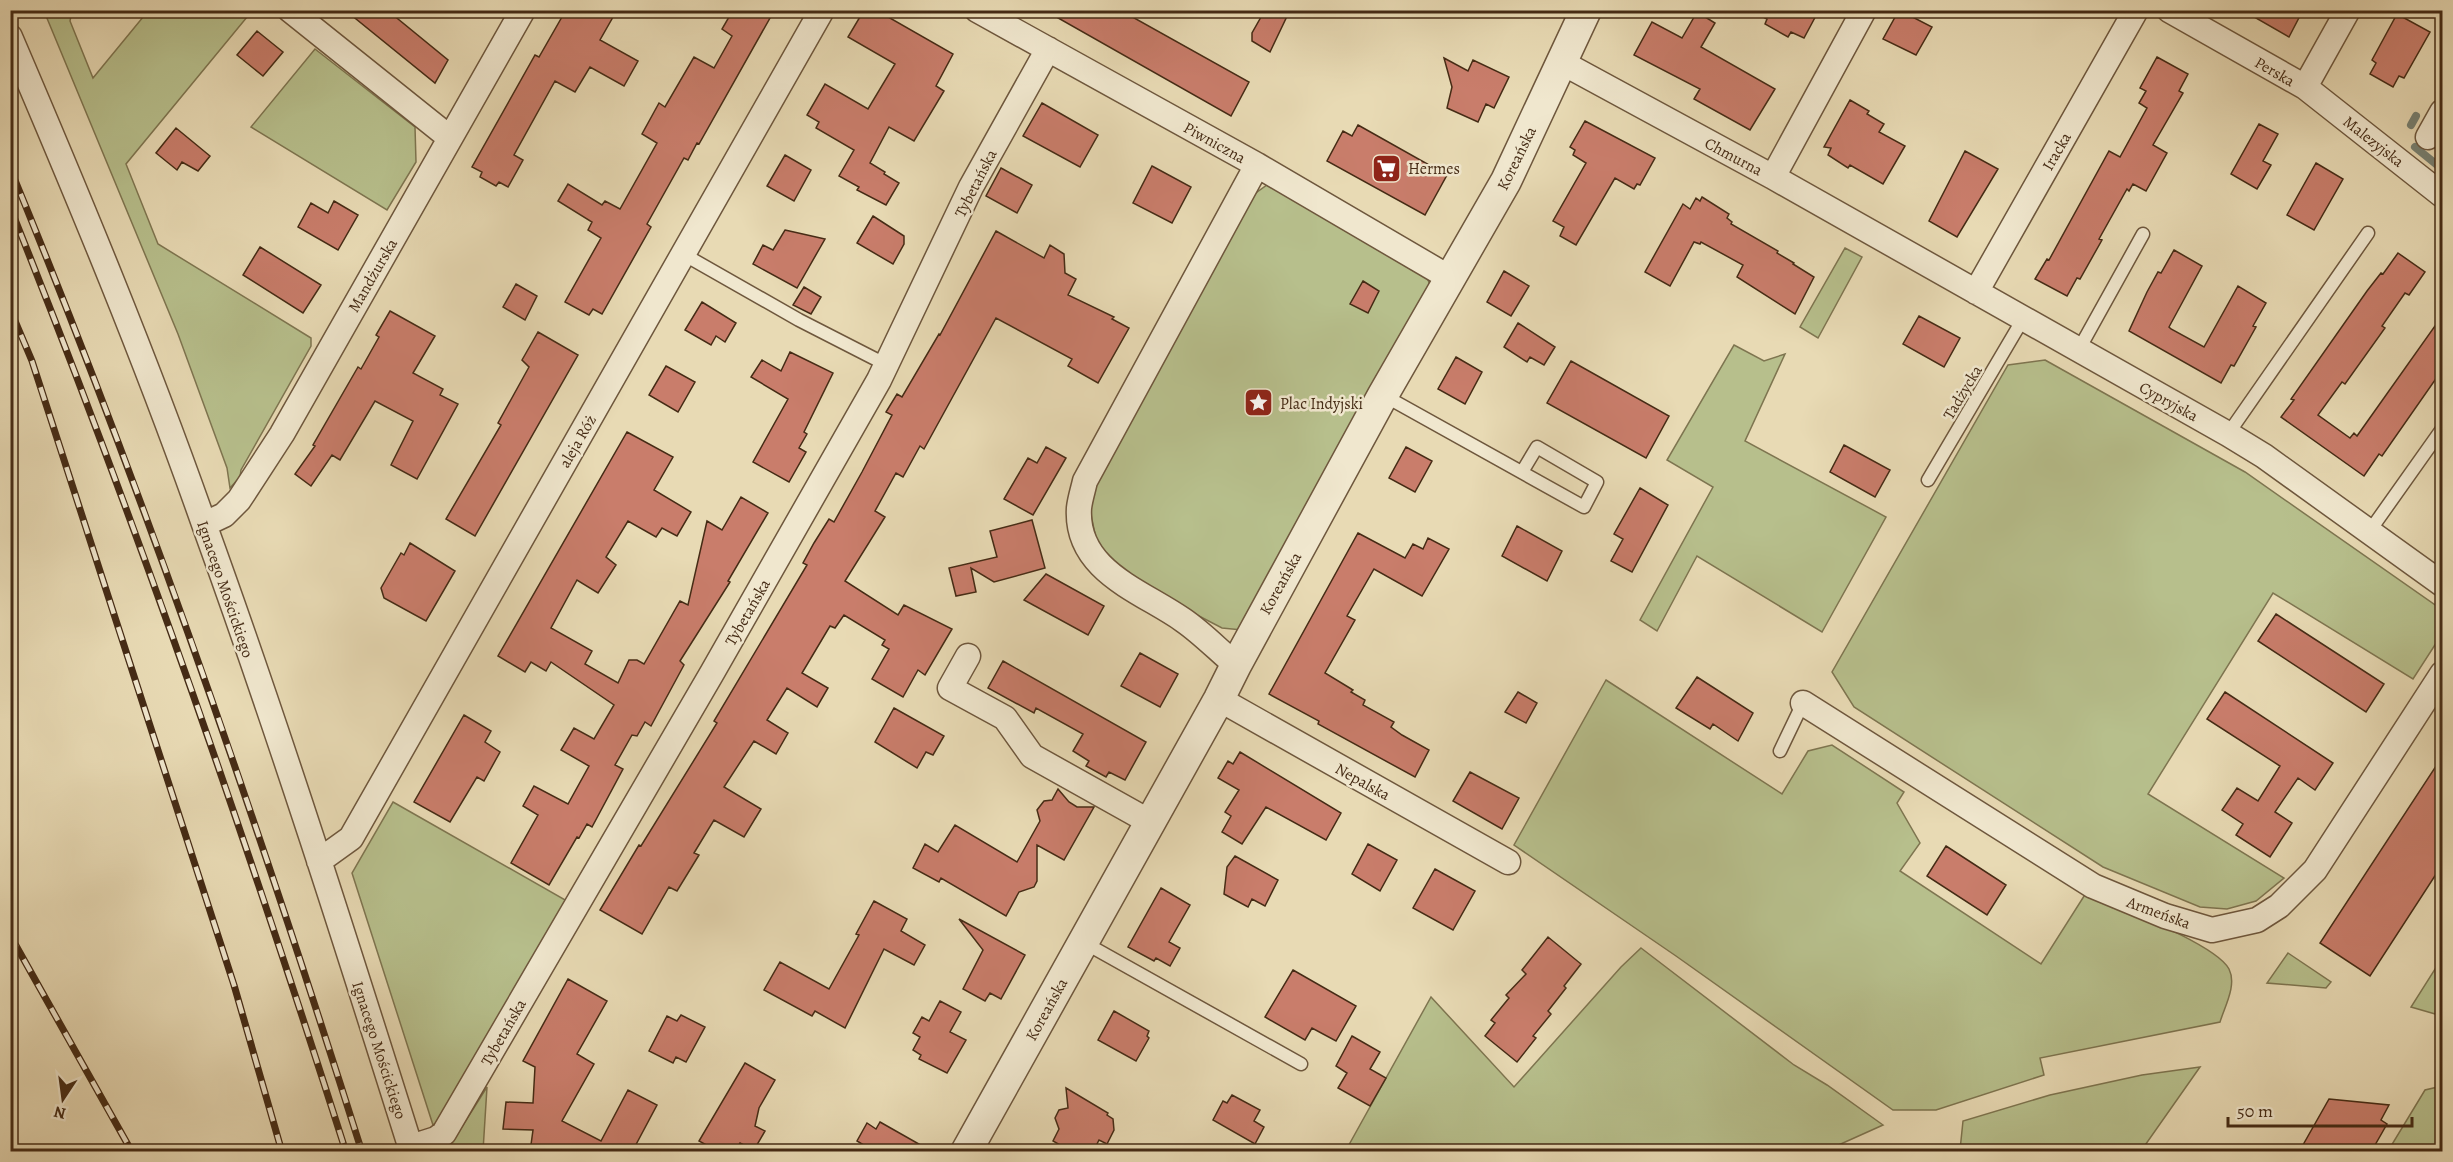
<svg xmlns="http://www.w3.org/2000/svg" width="2453" height="1162" viewBox="0 0 2453 1162" font-family="Alegreya,serif">
<style>
.green{fill:#b7bf8c;stroke:#7e7550;stroke-width:1.5}
.lines{fill:none;stroke-linecap:round;stroke-linejoin:round}
.stream{stroke:#778173;stroke-width:8}
.building{fill:#c97d6b;stroke:#452b15;stroke-width:1.5}
.service-casing{stroke:#6e573d;stroke-width:15}
.minor-casing{stroke:#6e573d;stroke-width:27}
.tertiary-casing{stroke:#6e573d;stroke-width:33}
.service{stroke:#f0e7ce;stroke-width:12}
.minor{stroke:#f0e7ce;stroke-width:24}
.tertiary{stroke:#f0e7ce;stroke-width:30}
.rail-casing{stroke:#452b15;stroke-width:7}
.rail{stroke:#f0e7ce;stroke-width:4.5;stroke-dasharray:14;stroke-linecap:butt}
.labels{text-anchor:middle;stroke-width:5;stroke-linejoin:round;paint-order:stroke}
.street-label{font-size:16px;fill:#452b15;stroke:#f0e7ce}
.poi-label{font-size:16px;fill:#452b15;stroke:#f0e7ce;text-anchor:start}
</style>
<rect width="100%" height="100%" fill="#e8dab4"/>
<filter id="stains"><feTurbulence type="fractalNoise" baseFrequency=".00333" numOctaves="4"/><feColorMatrix values="0 0 0 0 .2 0 0 0 0 .09 0 0 0 0 .02 0 0 0 .5 -.17"/></filter>
<radialGradient id="worn" r=".72"><stop offset=".6" stop-color="#630" stop-opacity="0"/><stop offset="1" stop-color="#630" stop-opacity=".3"/></radialGradient>
<path class="green" d="M 44,11 L 72,11 L 70,21 L 93,78 L 148,11 L 252,11 L 126,164 L 158,244 L 311,338 L 311,346 L 241,470 L 240,477 L 230,488 L 227,468 L 178,334 Z
M 315,49 L 415,127 L 416,162 L 387,210 L 251,127 Z
M 1267,185 L 1426,275 L 1432,290 L 1242,630 L 1222,628 L 1174,603 L 1110,564 L 1096,539 L 1089,505 L 1098,477 L 1253,195 Z
M 1845,248 L 1862,257 L 1818,338 L 1800,327 Z
M 1734,345 L 1764,361 L 1785,354 L 1745,441 L 1886,517 L 1822,632 L 1697,556 L 1657,631 L 1640,620 L 1713,487 L 1667,460 Z
M 2045,360 L 2245,472 L 2438,607 L 2442,634 L 2413,679 L 2273,593 L 2148,794 L 2284,878 L 2256,901 L 2227,909 L 2200,907 L 2103,867 L 1854,707 L 1832,672 L 2008,365 Z
M 1606,680 L 1782,794 L 1808,751 L 1832,745 L 1904,792 L 1897,803 L 1920,843 L 1900,871 L 2041,964 L 2086,893 C 2115,906 2216,944 2229,969 C 2237,985 2225,1006 2220,1022 L 2040,1058 L 2044,1075 L 1936,1110 L 1893,1110 L 1676,956 L 1514,845 Z
M 393,802 L 567,901 L 438,1122 L 433,1125 L 352,873 Z
M 1641,948 L 1794,1065 L 1827,1085 L 1883,1125 L 1823,1152 L 1345,1152 L 1431,997 L 1514,1087 L 1621,967 Z
M 2288,953 L 2331,982 L 2326,988 L 2267,983 Z
M 2442,958 L 2442,1016 L 2411,1007 Z
M 2200,1067 L 2141,1151 L 1960,1150 L 1963,1121 L 2050,1095 L 2142,1075 Z
M 2442,1086 L 2442,1148 L 2440,1151 L 2388,1151 L 2425,1090 Z
M 487,1087 L 483,1151 L 446,1151 L 444,1146 L 451,1144 Z"/>
<g class="lines">
<path class="stream" d="M 2411,125 L 2416,116
M 2415,147 L 2442,169"/>
</g>
<path class="building" d="M 345,10 L 387,10 L 448,60 L 435,83 Z
M 566,10 L 617,10 L 600,40 L 638,61 L 624,86 L 590,67 L 575,92 L 555,81 L 514,155 L 523,160 L 508,187 L 499,182 L 496,186 L 480,177 L 482,172 L 472,167 L 535,55 L 539,57 Z
M 733,10 L 756,10 L 770,18 L 699,144 L 697,143 L 688,160 L 684,158 L 647,224 L 651,227 L 602,314 L 593,309 L 589,315 L 565,302 L 601,238 L 588,230 L 592,222 L 558,201 L 568,184 L 602,205 L 605,201 L 620,209 L 657,143 L 642,134 L 659,103 L 665,107 L 694,57 L 714,68 L 732,36 L 722,29 Z
M 864,10 L 876,10 L 953,54 L 936,86 L 944,91 L 914,141 L 889,127 L 870,163 L 885,172 L 884,174 L 899,183 L 886,205 L 857,190 L 859,187 L 839,176 L 854,150 L 816,128 L 819,122 L 807,115 L 825,84 L 868,109 L 895,64 L 848,37 Z
M 1044,10 L 1120,10 L 1249,82 L 1231,116 Z
M 1265,10 L 1290,10 L 1270,52 L 1252,41 L 1252,33 Z
M 1750,10 L 1819,10 L 1804,38 L 1791,32 L 1788,37 L 1765,24 L 1767,19 Z
M 1899,10 L 1932,27 L 1916,55 L 1883,39 Z
M 2242,10 L 2303,10 L 2289,37 Z
M 1697,12 L 1715,23 L 1701,47 L 1775,89 L 1750,130 L 1694,99 L 1700,89 L 1634,55 L 1652,22 L 1682,38 Z
M 2397,14 L 2430,32 L 2404,78 L 2399,76 L 2393,87 L 2370,74 L 2376,63 L 2372,60 Z
M 257,31 L 283,52 L 263,76 L 237,55 Z
M 2157,57 L 2188,74 L 2179,91 L 2183,93 L 2153,145 L 2167,153 L 2146,191 L 2133,184 L 2129,191 L 2127,189 L 2099,239 L 2102,240 L 2080,279 L 2077,278 L 2067,296 L 2035,279 L 2047,259 L 2049,260 L 2109,151 L 2120,157 L 2147,108 L 2139,103 L 2146,91 L 2140,88 Z
M 1444,58 L 1468,71 L 1473,60 L 1509,77 L 1494,108 L 1486,104 L 1478,122 L 1447,108 L 1452,87 Z
M 1850,100 L 1869,111 L 1867,114 L 1884,124 L 1879,132 L 1905,146 L 1883,184 L 1850,165 L 1848,168 L 1828,155 L 1831,148 L 1824,147 Z
M 1042,103 L 1098,135 L 1080,167 L 1023,136 Z
M 1585,121 L 1655,158 L 1640,185 L 1637,184 L 1634,189 L 1615,178 L 1576,245 L 1560,236 L 1564,227 L 1553,221 L 1586,163 L 1573,155 L 1575,150 L 1570,147 Z
M 2259,124 L 2278,134 L 2263,161 L 2271,165 L 2257,189 L 2231,174 Z
M 1358,125 L 1447,175 L 1425,215 L 1327,161 L 1343,131 L 1352,136 Z
M 176,128 L 210,156 L 198,171 L 182,162 L 177,170 L 156,153 Z
M 1965,151 L 1998,169 L 1957,237 L 1929,221 Z
M 785,155 L 811,170 L 794,201 L 767,186 Z
M 2316,163 L 2343,179 L 2314,230 L 2287,215 Z
M 1152,166 L 1191,187 L 1172,223 L 1133,203 Z
M 1001,168 L 1032,185 L 1017,213 L 986,196 Z
M 1702,197 L 1729,214 L 1727,218 L 1732,222 L 1731,224 L 1778,251 L 1777,253 L 1794,263 L 1793,264 L 1814,277 L 1795,314 L 1737,277 L 1743,265 L 1701,242 L 1700,244 L 1694,242 L 1670,286 L 1645,272 L 1683,204 L 1690,209 L 1696,198 L 1700,201 Z
M 334,201 L 358,215 L 338,250 L 298,227 L 311,203 L 328,213 Z
M 873,216 L 904,236 L 904,244 L 893,264 L 857,243 Z
M 785,230 L 825,239 L 797,288 L 753,264 L 763,245 L 773,250 Z
M 996,231 L 1044,258 L 1050,245 L 1064,254 L 1065,273 L 1076,279 L 1068,295 L 1114,317 L 1112,319 L 1129,328 L 1098,383 L 1068,366 L 1072,359 L 996,318 L 924,449 L 920,446 L 903,477 L 896,473 L 875,511 L 885,517 L 845,581 L 898,615 L 904,605 L 952,629 L 925,675 L 918,670 L 903,697 L 872,679 L 889,649 L 882,645 L 885,640 L 844,615 L 835,628 L 830,626 L 802,673 L 828,688 L 817,707 L 787,688 L 767,720 L 788,733 L 776,754 L 754,741 L 724,787 L 761,809 L 744,837 L 714,820 L 694,853 L 699,855 L 677,891 L 669,887 L 642,934 L 600,910 L 639,845 L 641,846 L 717,723 L 714,721 L 807,565 L 803,563 L 814,543 L 829,519 L 834,522 L 862,472 L 892,415 L 886,412 L 897,394 L 902,397 L 939,334 L 940,335 Z
M 260,247 L 321,285 L 303,313 L 243,275 Z
M 2174,250 L 2202,266 L 2169,327 L 2171,329 L 2204,347 L 2238,286 L 2266,303 L 2253,326 L 2256,327 L 2234,366 L 2231,365 L 2221,383 L 2129,331 L 2147,292 L 2158,272 L 2161,273 Z
M 2398,253 L 2425,272 L 2409,295 L 2405,293 L 2382,326 L 2385,328 L 2345,384 L 2342,382 L 2318,415 L 2350,438 L 2354,433 L 2357,436 L 2442,316 L 2442,370 L 2382,456 L 2379,454 L 2364,476 L 2281,417 L 2294,400 L 2291,399 L 2367,291 L 2381,273 L 2383,274 Z
M 1504,271 L 1529,286 L 1511,316 L 1487,302 Z
M 1363,281 L 1379,291 L 1368,313 L 1350,304 Z
M 516,284 L 537,296 L 525,320 L 503,307 Z
M 804,287 L 821,297 L 811,314 L 793,305 Z
M 702,302 L 736,323 L 725,342 L 716,336 L 711,345 L 685,330 Z
M 390,311 L 435,336 L 413,373 L 443,389 L 440,395 L 458,404 L 417,479 L 391,465 L 413,421 L 375,401 L 340,460 L 332,455 L 311,486 L 295,474 L 315,446 L 313,445 L 358,367 L 361,369 L 379,337 L 376,335 Z
M 1919,316 L 1960,338 L 1944,367 L 1903,344 Z
M 1518,323 L 1555,347 L 1544,365 L 1530,357 L 1527,362 L 1504,347 Z
M 538,332 L 578,355 L 475,536 L 446,519 L 501,425 L 498,423 L 529,367 L 522,360 Z
M 790,352 L 833,373 L 804,432 L 807,434 L 799,448 L 806,452 L 789,482 L 753,462 L 788,399 L 751,377 L 762,360 L 781,371 Z
M 1456,357 L 1482,372 L 1465,404 L 1438,389 Z
M 1571,361 L 1669,416 L 1646,458 L 1547,403 Z
M 666,366 L 695,382 L 678,412 L 649,395 Z
M 627,432 L 673,457 L 654,490 L 691,512 L 677,536 L 662,528 L 656,537 L 628,521 L 606,557 L 616,565 L 598,593 L 577,580 L 551,628 L 592,651 L 585,664 L 618,683 L 629,660 L 637,660 L 644,664 L 680,601 L 688,605 L 707,521 L 722,530 L 741,497 L 768,513 L 728,581 L 730,582 L 680,661 L 684,665 L 651,726 L 645,722 L 637,736 L 632,735 L 615,765 L 623,769 L 592,827 L 587,824 L 579,838 L 577,837 L 549,885 L 511,863 L 538,815 L 523,806 L 534,786 L 568,804 L 589,766 L 561,750 L 574,728 L 594,739 L 614,705 L 551,662 L 546,671 L 531,662 L 525,672 L 498,656 Z
M 1844,445 L 1890,470 L 1875,497 L 1830,472 Z
M 1046,447 L 1066,458 L 1033,515 L 1004,499 L 1028,458 L 1037,463 Z
M 1406,447 L 1432,461 L 1415,492 L 1389,478 Z
M 1640,488 L 1668,505 L 1632,572 L 1611,561 L 1623,539 L 1614,534 Z
M 1032,520 L 1045,568 L 994,582 L 971,568 L 976,592 L 956,596 L 949,568 L 997,557 L 990,531 Z
M 1517,526 L 1562,551 L 1547,581 L 1502,556 Z
M 1358,533 L 1405,558 L 1413,544 L 1423,549 L 1428,538 L 1449,549 L 1422,596 L 1374,569 L 1347,616 L 1355,620 L 1325,673 L 1353,690 L 1351,692 L 1365,700 L 1363,705 L 1394,722 L 1391,727 L 1402,735 L 1429,750 L 1415,777 L 1318,724 L 1319,721 L 1269,694 Z
M 410,543 L 455,571 L 426,621 L 384,598 L 381,588 L 401,553 L 404,555 Z
M 1046,574 L 1104,606 L 1088,635 L 1024,600 Z
M 2276,614 L 2384,684 L 2366,712 L 2258,641 Z
M 1140,653 L 1178,674 L 1160,707 L 1121,686 Z
M 1003,661 L 1146,742 L 1125,780 L 1109,772 L 1106,777 L 1086,766 L 1089,761 L 1073,751 L 1083,734 L 1036,708 L 1034,713 L 988,688 Z
M 1697,677 L 1753,713 L 1738,741 L 1713,724 L 1710,729 L 1676,708 Z
M 1518,692 L 1537,703 L 1526,723 L 1505,712 Z
M 2225,692 L 2333,763 L 2315,790 L 2298,778 L 2275,812 L 2292,823 L 2270,857 L 2236,835 L 2243,824 L 2222,810 L 2237,788 L 2258,801 L 2280,766 L 2207,719 Z
M 894,708 L 944,736 L 933,755 L 926,752 L 917,768 L 875,742 Z
M 464,715 L 491,731 L 485,742 L 500,752 L 484,781 L 477,777 L 450,822 L 414,802 Z
M 1240,752 L 1341,813 L 1326,840 L 1266,807 L 1242,844 L 1222,832 L 1231,816 L 1225,812 L 1239,790 L 1218,778 L 1228,761 L 1233,764 Z
M 2442,757 L 2442,865 L 2370,976 L 2320,943 Z
M 1470,772 L 1519,798 L 1502,829 L 1453,801 Z
M 1058,789 L 1069,802 L 1077,807 L 1094,807 L 1064,860 L 1037,845 L 1037,881 L 1034,887 L 1019,892 L 1006,916 L 941,878 L 939,882 L 913,868 L 925,844 L 938,852 L 955,825 L 1017,862 L 1040,821 L 1037,810 L 1044,801 L 1052,800 Z
M 1368,844 L 1397,860 L 1380,891 L 1352,874 Z
M 1946,846 L 2006,885 L 1987,915 L 1927,876 Z
M 1235,856 L 1278,880 L 1265,906 L 1252,899 L 1248,907 L 1224,894 L 1227,867 Z
M 1435,869 L 1475,891 L 1453,930 L 1413,908 Z
M 1161,888 L 1190,905 L 1169,942 L 1180,948 L 1170,966 L 1156,958 L 1154,961 L 1128,947 Z
M 874,901 L 907,919 L 901,931 L 925,945 L 914,965 L 884,949 L 845,1028 L 815,1011 L 812,1016 L 764,990 L 780,962 L 829,989 L 859,935 L 856,934 Z
M 959,919 L 1025,955 L 1001,999 L 990,993 L 985,1001 L 963,989 L 983,950 Z
M 1548,937 L 1581,964 L 1564,986 L 1566,988 L 1548,1011 L 1551,1014 L 1533,1036 L 1536,1038 L 1517,1062 L 1485,1036 L 1495,1023 L 1491,1020 L 1509,998 L 1506,995 L 1526,974 L 1522,970 Z
M 1293,970 L 1356,1006 L 1336,1041 L 1312,1028 L 1305,1040 L 1265,1017 Z
M 568,979 L 607,1001 L 577,1054 L 594,1064 L 562,1121 L 601,1141 L 628,1090 L 657,1105 L 632,1152 L 530,1152 L 533,1130 L 503,1129 L 506,1102 L 533,1103 L 535,1067 L 523,1061 Z
M 940,1001 L 961,1012 L 950,1032 L 966,1040 L 947,1073 L 919,1059 L 921,1055 L 913,1050 L 920,1037 L 913,1033 L 922,1017 L 929,1021 Z
M 1114,1011 L 1149,1031 L 1147,1036 L 1149,1038 L 1136,1061 L 1098,1040 Z
M 681,1015 L 705,1027 L 686,1062 L 676,1057 L 673,1063 L 649,1051 L 667,1016 L 677,1021 Z
M 1352,1036 L 1380,1052 L 1370,1069 L 1386,1078 L 1370,1106 L 1338,1088 L 1347,1073 L 1336,1066 Z
M 745,1063 L 775,1080 L 759,1108 L 755,1126 L 765,1131 L 754,1150 L 740,1143 L 735,1152 L 719,1152 L 699,1141 Z
M 1066,1088 L 1108,1113 L 1107,1115 L 1113,1119 L 1114,1130 L 1107,1144 L 1099,1140 L 1093,1152 L 1072,1152 L 1053,1141 L 1059,1129 L 1055,1118 L 1059,1110 L 1068,1108 Z
M 1232,1095 L 1260,1110 L 1254,1121 L 1264,1127 L 1255,1144 L 1213,1120 L 1223,1101 L 1227,1103 Z
M 2329,1099 L 2389,1105 L 2381,1120 L 2387,1124 L 2371,1152 L 2299,1152 Z
M 880,1122 L 933,1152 L 875,1152 L 857,1141 L 867,1123 L 876,1129 Z"/>
<g class="lines">
<defs>
<path id="service" d="M 683,254 L 799,320 L 887,365
M 2078,351 L 2143,234
M 1383,395 L 1584,507 L 1597,482 L 1537,447 L 1522,472
M 2228,434 L 2368,233
M 1928,480 L 2023,319
M 2369,532 L 2442,429
M 1780,751 L 1803,703
M 1083,942 L 1301,1064"/>
<path id="minor" d="M 290,10 L 450,138
M 977,10 L 1257,165 L 1450,278
M 2169,10 L 2305,87 L 2348,10
M 10,37 C 79,198 146,359 204,524 C 279,731 346,942 412,1152
M 1561,62 L 1773,177 L 2228,434 L 2264,456 L 2442,584
M 2305,87 L 2442,195
M 2428,137 L 2442,112
M 1773,177 L 1864,10
M 1976,292 L 2136,10
M 205,524 L 224,515 L 239,500 L 282,434 L 523,10
M 968,656 L 950,688 L 1005,718 L 1032,756 L 1150,822
M 1236,665 C 1218,650 1202,633 1183,620 C 1142,591 1075,571 1079,508 C 1080,499 1083,490 1085,481 L 1257,165
M 1219,699 L 1508,862
M 1803,703 L 2093,886 L 2165,916 L 2212,930 L 2257,920 L 2279,906 L 2315,870 L 2442,674
M 319,861 L 351,838 L 822,10
M 411,1147 L 436,1139 L 444,1133 L 712,673 L 879,380 L 971,187 L 1048,49"/>
<path id="tertiary" d="M 966,1152 L 1219,699 L 1236,665 L 1383,395 L 1506,181 L 1586,10"/>
</defs>
<use href="#service" class="service-casing"/>
<use href="#minor" class="minor-casing"/>
<use href="#tertiary" class="tertiary-casing"/>
<use href="#service" class="service"/>
<use href="#minor" class="minor"/>
<use href="#tertiary" class="tertiary"/>
<defs>
<path id="rail" d="M 10,168 C 143,490 257,820 362,1152
M 10,207 C 135,518 244,832 346,1152
M 10,309 L 32,361 L 234,985 L 282,1152
M 10,935 L 132,1152"/>
</defs>
<use href="#rail" class="rail-casing"/>
<use href="#rail" class="rail"/>
</g>
<defs>
<symbol id="supermarket-square" viewBox="-11 -11 22 22"><rect x="-9" y="-9" width="18" height="18" rx="4" fill="#8f2418" stroke="#f0e7ce"/><path d="M-6-5.5h2.5l.6 2H6L4.5 2H-2.5L-4.4-4H-6ZM-1.5 3.2a1.3 1.3 0 1 0 .1 0ZM3 3.2a1.3 1.3 0 1 0 .1 0Z" fill="#fff"/></symbol>
<symbol id="sight-square" viewBox="-11 -11 22 22"><rect x="-9" y="-9" width="18" height="18" rx="4" fill="#8f2418" stroke="#f0e7ce"/><path d="M0-6L1.8-2.2L6-1.7L2.9 1.2L3.7 5.4L0 3.3L-3.7 5.4L-2.9 1.2L-6-1.7L-1.8-2.2Z" fill="#fff"/></symbol>
</defs>
<g fill-rule="evenodd">
<use href="#supermarket-square" x="1370" y="152" width="33" height="33"/>
<use href="#sight-square" x="1242" y="386" width="33" height="33"/>
</g>
<g class="labels">
<g class="street-label">
<text transform="translate(2275 71) rotate(30)" y="6">Perska</text>
<text transform="translate(2374 141) rotate(38)" y="6">Malezyjska</text>
<text transform="translate(1215 142) rotate(29)" y="6">Piwniczna</text>
<text transform="translate(2056 151) rotate(-60)" y="6">Iracka</text>
<text transform="translate(1734 156) rotate(28)" y="6">Chmurna</text>
<text transform="translate(1516 158) rotate(-64)" y="6">Koreańska</text>
<text transform="translate(975 183) rotate(-63)" y="6">Tybetańska</text>
<text transform="translate(372 275) rotate(-60)" y="6">Mandżurska</text>
<text transform="translate(1962 392) rotate(-59)" y="6">Tadżycka</text>
<text transform="translate(2169 401) rotate(29)" y="6">Cypryjska</text>
<text transform="translate(577 441) rotate(-60)" y="6">aleja Róż</text>
<text transform="translate(1280 583) rotate(-61)" y="6">Koreańska</text>
<text transform="translate(226 589) rotate(71)" y="6">Ignacego Mościckiego</text>
<text transform="translate(747 612) rotate(-60)" y="6">Tybetańska</text>
<text transform="translate(1363 781) rotate(29)" y="6">Nepalska</text>
<text transform="translate(2159 912) rotate(20)" y="6">Armeńska</text>
<text transform="translate(1046 1009) rotate(-61)" y="6">Koreańska</text>
<text transform="translate(503 1032) rotate(-60)" y="6">Tybetańska</text>
<text transform="translate(380 1050) rotate(72)" y="6">Ignacego Mościckiego</text>
</g>
<g class="poi-label">
<text x="1408" y="174">Hermes</text>
<text x="1280" y="409">Plac Indyjski</text>
</g>
</g>
<rect width="2453" height="1162" fill="none" stroke="#e8dab4" stroke-width="36"/>
<rect x="12" y="12" width="2429" height="1138" fill="none" stroke="#452b15" stroke-width="3"/>
<rect x="18" y="18" width="2417" height="1126" fill="none" stroke="#452b15" stroke-width="1.5"/>
<g transform="translate(63 1099) rotate(193)" stroke="#f0e7ce" stroke-width="4.5" paint-order="stroke">
<path d="M0-4.5L10 22L0 15L-10 22Z" fill="#452b15"/>
<text y="-9" font-size="16" font-weight="bold" text-anchor="middle" fill="#452b15">N</text>
</g>
<path d="M2228 1117v9h184v-9" fill="none" stroke="#452b15" stroke-width="3"/>
<text x="2237" y="1117" font-size="18" fill="#452b15" stroke="#f0e7ce" stroke-width="4.5" paint-order="stroke">50 m</text>
<rect width="100%" height="100%" filter="url(#stains)"/>
<rect width="100%" height="100%" fill="url(#worn)"/>
</svg>
